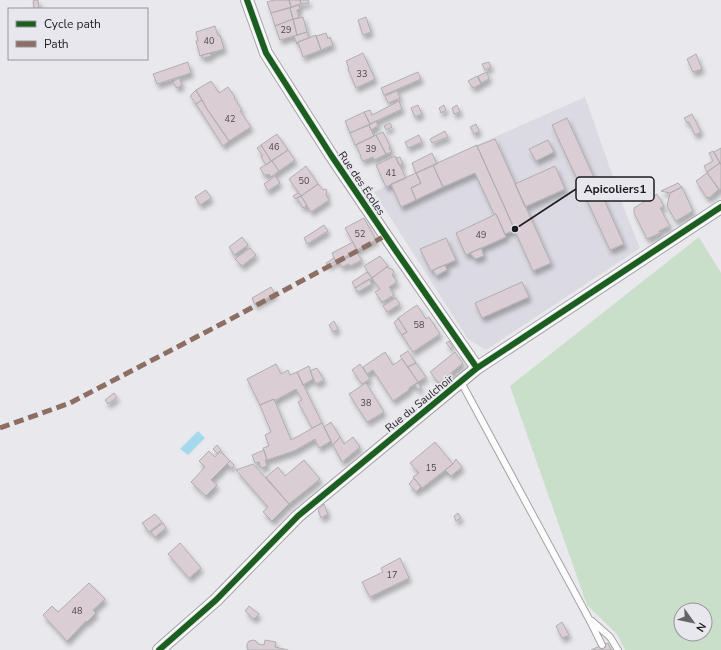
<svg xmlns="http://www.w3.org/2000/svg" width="721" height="650" viewBox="0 0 721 650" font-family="'Nunito Sans',sans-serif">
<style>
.built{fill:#dbd9e2}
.green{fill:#c9dfca;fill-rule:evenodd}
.water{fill:#a4d9ed}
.building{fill:#dacdd4;stroke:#b0aeb1;filter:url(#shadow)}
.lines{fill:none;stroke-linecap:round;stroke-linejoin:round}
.service-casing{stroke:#a4a4a6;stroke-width:8}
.minor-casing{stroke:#a4a4a6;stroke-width:14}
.service{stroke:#fcfcfc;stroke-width:6}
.minor{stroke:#fcfcfc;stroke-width:12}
.quiet{stroke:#8d6e63;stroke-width:5;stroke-dasharray:10 5;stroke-linecap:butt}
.cycleway-casing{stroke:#e8e7ed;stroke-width:8}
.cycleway{stroke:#1b5e20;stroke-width:6}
.labels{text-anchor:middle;stroke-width:3.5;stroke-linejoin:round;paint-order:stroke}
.number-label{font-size:9px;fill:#4c484c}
.street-label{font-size:11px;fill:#1d1c1f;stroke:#e8e7ed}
.leader{fill:none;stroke:#1d1c1f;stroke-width:1.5}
.callout-dot{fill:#1d1c1f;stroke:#e8e7ed;stroke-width:1.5}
.callout{fill:#e8e7ed;stroke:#1d1c1f;stroke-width:1.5}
.callout-label{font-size:12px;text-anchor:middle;font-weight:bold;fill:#1d1c1f}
</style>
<defs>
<filter id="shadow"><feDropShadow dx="2.5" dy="4.5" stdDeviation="2" flood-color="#0004"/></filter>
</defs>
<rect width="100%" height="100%" fill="#e9e8ec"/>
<path class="built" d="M 585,97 L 625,211 L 640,248 L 486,350 L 468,339 L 374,192 L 477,145 Z"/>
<path class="green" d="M 699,237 L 721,273 L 721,650 L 625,650 L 617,634 L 587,605 L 510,386 ZM 681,610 L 705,610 L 705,634 L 681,634 Z"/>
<path class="water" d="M 198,431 L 205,438 L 188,455 L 180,449 Z"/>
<path class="building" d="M 35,0 L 38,0 L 39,9 L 34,9 L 33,1 Z
M 274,0 L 289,0 L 291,7 L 271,13 L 267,2 Z
M 289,0 L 300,0 L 301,4 L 291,7 Z
M 300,0 L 308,0 L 309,3 L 301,4 Z
M 298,5 L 299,5 L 300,9 L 297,10 L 299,18 L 293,19 L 290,8 Z
M 290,8 L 293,19 L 275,26 L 271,13 Z
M 303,17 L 307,32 L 297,35 L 293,19 Z
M 366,17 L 371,32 L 363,35 L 358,20 Z
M 293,19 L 297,35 L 280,40 L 275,26 Z
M 215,26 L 218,36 L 220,35 L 224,49 L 200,56 L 196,41 L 198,41 L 196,32 Z
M 307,32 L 309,38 L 298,42 L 298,43 L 297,44 L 294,36 Z
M 326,33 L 328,39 L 330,37 L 333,45 L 321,50 L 316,36 Z
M 316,35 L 321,50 L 303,57 L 298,42 Z
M 215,52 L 215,53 L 210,54 L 211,56 L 203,58 L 202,55 Z
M 363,53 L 375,79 L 356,88 L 348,69 L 349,68 L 346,61 Z
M 696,54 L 702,69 L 693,72 L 687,59 Z
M 188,62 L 191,73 L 157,84 L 153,74 Z
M 489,62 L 491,67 L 485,70 L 482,64 Z
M 418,72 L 421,79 L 384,95 L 381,88 Z
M 487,72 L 489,79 L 481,83 L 478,76 Z
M 477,76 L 481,84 L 473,88 L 468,81 Z
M 179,78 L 182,85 L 177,88 L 173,82 Z
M 211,81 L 219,93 L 228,87 L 235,97 L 234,98 L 242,110 L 240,111 L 251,127 L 229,141 L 207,109 L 196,90 Z
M 196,90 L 202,100 L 196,104 L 190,96 Z
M 397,91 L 400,98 L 388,103 L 385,96 Z
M 202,100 L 207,109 L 229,141 L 223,146 L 196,104 Z
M 399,101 L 402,109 L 370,124 L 364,112 L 370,110 L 372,115 Z
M 418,105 L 422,114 L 415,117 L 411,108 Z
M 444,105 L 446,110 L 441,113 L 439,108 Z
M 457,105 L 460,112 L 454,114 L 452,108 Z
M 364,112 L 370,124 L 350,133 L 345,121 Z
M 692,114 L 701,132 L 695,135 L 689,122 L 687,123 L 684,118 Z
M 567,118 L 624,244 L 610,250 L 552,125 Z
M 376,121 L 378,126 L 371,130 L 369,125 Z
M 390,123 L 392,127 L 386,130 L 384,126 Z
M 476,124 L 479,131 L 474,134 L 470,127 Z
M 369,125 L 374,136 L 355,145 L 350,133 Z
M 445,131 L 448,137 L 432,143 L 430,139 Z
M 383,132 L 390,146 L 389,147 L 390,150 L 391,150 L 392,152 L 386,154 L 376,135 Z
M 277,134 L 288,150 L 271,161 L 261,145 Z
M 376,135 L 386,154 L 374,160 L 373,157 L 363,161 L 360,156 L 361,156 L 356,145 Z
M 419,135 L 422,142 L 408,148 L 405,142 Z
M 495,139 L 551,263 L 533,271 L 477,146 Z
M 548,140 L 554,152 L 536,161 L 529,149 Z
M 261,145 L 271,161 L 266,165 L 261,157 L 263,156 L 257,148 Z
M 477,145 L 477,146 L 515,230 L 505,234 L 496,214 L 494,214 L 475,173 L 443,187 L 433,165 Z
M 721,148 L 721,163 L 720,163 L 714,152 Z
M 288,150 L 295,160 L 279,171 L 272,161 Z
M 713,151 L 720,163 L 707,172 L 704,166 L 713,161 L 709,153 Z
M 432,153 L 437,164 L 416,173 L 412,163 Z
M 395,156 L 406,178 L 386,187 L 376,165 Z
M 400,157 L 403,164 L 399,165 L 396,158 Z
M 272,161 L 279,171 L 271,177 L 269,174 L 267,176 L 266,174 L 264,175 L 260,168 Z
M 720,163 L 721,165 L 721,189 L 719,190 L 707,172 Z
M 433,165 L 443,187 L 416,200 L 411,188 L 421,183 L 416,173 Z
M 306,166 L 318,184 L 301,196 L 289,179 Z
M 555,166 L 565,189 L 525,207 L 515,184 Z
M 416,173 L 421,183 L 411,188 L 416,200 L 401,207 L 391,184 Z
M 707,173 L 719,189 L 709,198 L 708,197 L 707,198 L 696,181 Z
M 275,176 L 280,183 L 268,191 L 264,184 Z
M 678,183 L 682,187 L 670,193 L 661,191 Z
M 318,184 L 323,190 L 325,189 L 327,190 L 326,195 L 329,200 L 311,212 L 301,196 Z
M 682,187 L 693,211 L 676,221 L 675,220 L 667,206 L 670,193 Z
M 206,190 L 211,198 L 200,205 L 195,197 Z
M 298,193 L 301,196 L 295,199 L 293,196 Z
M 657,194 L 664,206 L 660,208 L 670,226 L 659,231 L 660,233 L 647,239 L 634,213 L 634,208 Z
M 301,196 L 307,205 L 303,208 L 297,198 Z
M 496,214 L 506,237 L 466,255 L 456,233 Z
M 364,218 L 376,240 L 357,250 L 345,228 Z
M 324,225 L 328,231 L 307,244 L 304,238 Z
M 242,237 L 248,245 L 234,255 L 229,247 Z
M 446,238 L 456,260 L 431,271 L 420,249 Z
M 353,242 L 357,250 L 336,262 L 332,253 Z
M 250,248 L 256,255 L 242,266 L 235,259 Z
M 481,248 L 484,256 L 475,259 L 470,253 Z
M 357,253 L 362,260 L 350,266 L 349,264 L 342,267 L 339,262 Z
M 380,256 L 388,266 L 372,278 L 364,266 Z
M 334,258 L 336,261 L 328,266 L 326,263 Z
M 445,265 L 447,270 L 436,276 L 433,270 Z
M 388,266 L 388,268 L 392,269 L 394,272 L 392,275 L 397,282 L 389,287 L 394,295 L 382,302 L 375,292 L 380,289 L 372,278 Z
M 367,272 L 372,278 L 355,288 L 352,282 Z
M 369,279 L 372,284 L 358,292 L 355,288 Z
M 522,282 L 529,297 L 482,318 L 475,303 Z
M 271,287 L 275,294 L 255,305 L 252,298 Z
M 396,298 L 400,304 L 387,312 L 383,306 Z
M 417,305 L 426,319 L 429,317 L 440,334 L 413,352 L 402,335 L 407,332 L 398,318 Z
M 398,318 L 407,332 L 402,335 L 394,323 Z
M 334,321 L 338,329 L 333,332 L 329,325 Z
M 449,341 L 453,347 L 451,349 L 446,343 Z
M 408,351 L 416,363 L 408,367 L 400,356 Z
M 385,352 L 393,365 L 402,359 L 418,382 L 409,388 L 409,390 L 393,401 L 373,370 L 367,374 L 363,367 Z
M 455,352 L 463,363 L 439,383 L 430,372 Z
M 416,363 L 426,377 L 418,382 L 408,367 Z
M 276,364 L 281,374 L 288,370 L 290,375 L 297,372 L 322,423 L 312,428 L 298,402 L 302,400 L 296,389 L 274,401 L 274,399 L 260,405 L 247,379 Z
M 360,364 L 370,379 L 362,384 L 352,370 Z
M 309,366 L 313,379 L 303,385 L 297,372 Z
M 317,368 L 324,380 L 316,384 L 310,371 Z
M 366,383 L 384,412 L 367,422 L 349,394 Z
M 418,383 L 421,388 L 418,390 L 415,385 Z
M 114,393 L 117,397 L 108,404 L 105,400 Z
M 274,399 L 291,440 L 322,423 L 331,441 L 319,448 L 315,439 L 294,451 L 267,460 L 263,448 L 269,446 L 265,435 L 271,432 L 260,405 Z
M 331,422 L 340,437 L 333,445 L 324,427 Z
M 340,437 L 344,444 L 353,437 L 360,447 L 342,462 L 333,445 Z
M 435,442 L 453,464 L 422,488 L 413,477 L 419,473 L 410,463 Z
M 217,445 L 221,450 L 218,454 L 213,449 Z
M 264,450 L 267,459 L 265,460 L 267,466 L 261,468 L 259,462 L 255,463 L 252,455 Z
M 209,451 L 215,457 L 220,451 L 230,461 L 211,480 L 217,485 L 206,496 L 191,482 L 205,467 L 199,461 Z
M 456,459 L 462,467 L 451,476 L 445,470 L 453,464 Z
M 304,460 L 320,479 L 289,504 L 266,477 L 278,467 L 285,476 Z
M 230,461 L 234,465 L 232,468 L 227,464 Z
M 253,464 L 289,504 L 272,521 L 263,512 L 268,507 L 236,470 Z
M 414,478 L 421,487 L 416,492 L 409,484 Z
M 324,504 L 328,514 L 321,518 L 318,510 Z
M 458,513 L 461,518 L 456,521 L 454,516 Z
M 155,514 L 162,522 L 149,532 L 142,523 Z
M 163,523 L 166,528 L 155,537 L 151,532 Z
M 180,543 L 201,568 L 189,578 L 168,554 Z
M 400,558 L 409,578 L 370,597 L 362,582 L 383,572 L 381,568 Z
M 89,583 L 105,599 L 93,610 L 96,613 L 87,622 L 86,621 L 67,641 L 43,615 L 52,606 L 58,612 Z
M 249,606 L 259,614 L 254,619 L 245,611 Z
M 562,622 L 569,635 L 562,638 L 556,626 Z
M 253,640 L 256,641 L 258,644 L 264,645 L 265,640 L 276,642 L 275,647 L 288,650 L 248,650 L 247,647 L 247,644 L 249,641 Z
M 608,643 L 611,650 L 591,650 L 602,645 Z"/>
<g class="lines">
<defs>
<path id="service" d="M 461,382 L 589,619 L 602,645
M 592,621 L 610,637 L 618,650"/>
<path id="minor" d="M 247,0 L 266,53 L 331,155 L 396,251 L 477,368
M 159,650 L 216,600 L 298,516 L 477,368 L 721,207"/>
</defs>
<use href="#service" class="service-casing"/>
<use href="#minor" class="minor-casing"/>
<use href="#service" class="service"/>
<use href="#minor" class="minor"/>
<path class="quiet" d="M 0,428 L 70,403 L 229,320 L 385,236"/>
<defs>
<path id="cycleway" d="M 247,0 L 266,53 L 331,155 L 396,251 L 477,368
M 159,650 L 216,600 L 298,516 L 477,368 L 721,207"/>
</defs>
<use href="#cycleway" class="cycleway-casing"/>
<use href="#cycleway" class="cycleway"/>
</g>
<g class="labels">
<g class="number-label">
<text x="286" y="33">29</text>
<text x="209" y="44">40</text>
<text x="362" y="77">33</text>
<text x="230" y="122">42</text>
<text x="274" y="150">46</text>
<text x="371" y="152">39</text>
<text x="391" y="176">41</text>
<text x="304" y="184">50</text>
<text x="360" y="237">52</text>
<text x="481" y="238">49</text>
<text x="419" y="328">58</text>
<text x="366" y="406">38</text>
<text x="431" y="471">15</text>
<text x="392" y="578">17</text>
<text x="77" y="614">48</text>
</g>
<g class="street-label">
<text transform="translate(362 183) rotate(56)" y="4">Rue des Écoles</text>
<text transform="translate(419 403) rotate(-39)" y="4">Rue du Saulchoir</text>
</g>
</g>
<path class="leader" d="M515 229L576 189"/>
<circle class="callout-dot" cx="515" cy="229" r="4"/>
<rect class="callout" x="576" y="177" width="78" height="24" rx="4"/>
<g class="callout-label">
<text x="615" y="193">Apicoliers1</text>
</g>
<rect x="8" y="8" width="140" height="52" fill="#e8e7ed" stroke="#97969b"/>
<rect x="16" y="21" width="20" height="6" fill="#1b5e20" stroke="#97969b"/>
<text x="44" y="28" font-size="12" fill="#1d1c1f">Cycle path</text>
<rect x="16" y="41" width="20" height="6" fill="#8d6e63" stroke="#97969b"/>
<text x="44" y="48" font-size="12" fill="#1d1c1f">Path</text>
<g transform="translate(693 622) rotate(123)"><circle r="19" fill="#e8e7ed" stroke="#97969b"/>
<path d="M0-3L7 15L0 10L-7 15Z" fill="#646367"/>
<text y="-6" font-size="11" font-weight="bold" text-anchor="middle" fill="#1d1c1f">N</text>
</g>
</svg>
